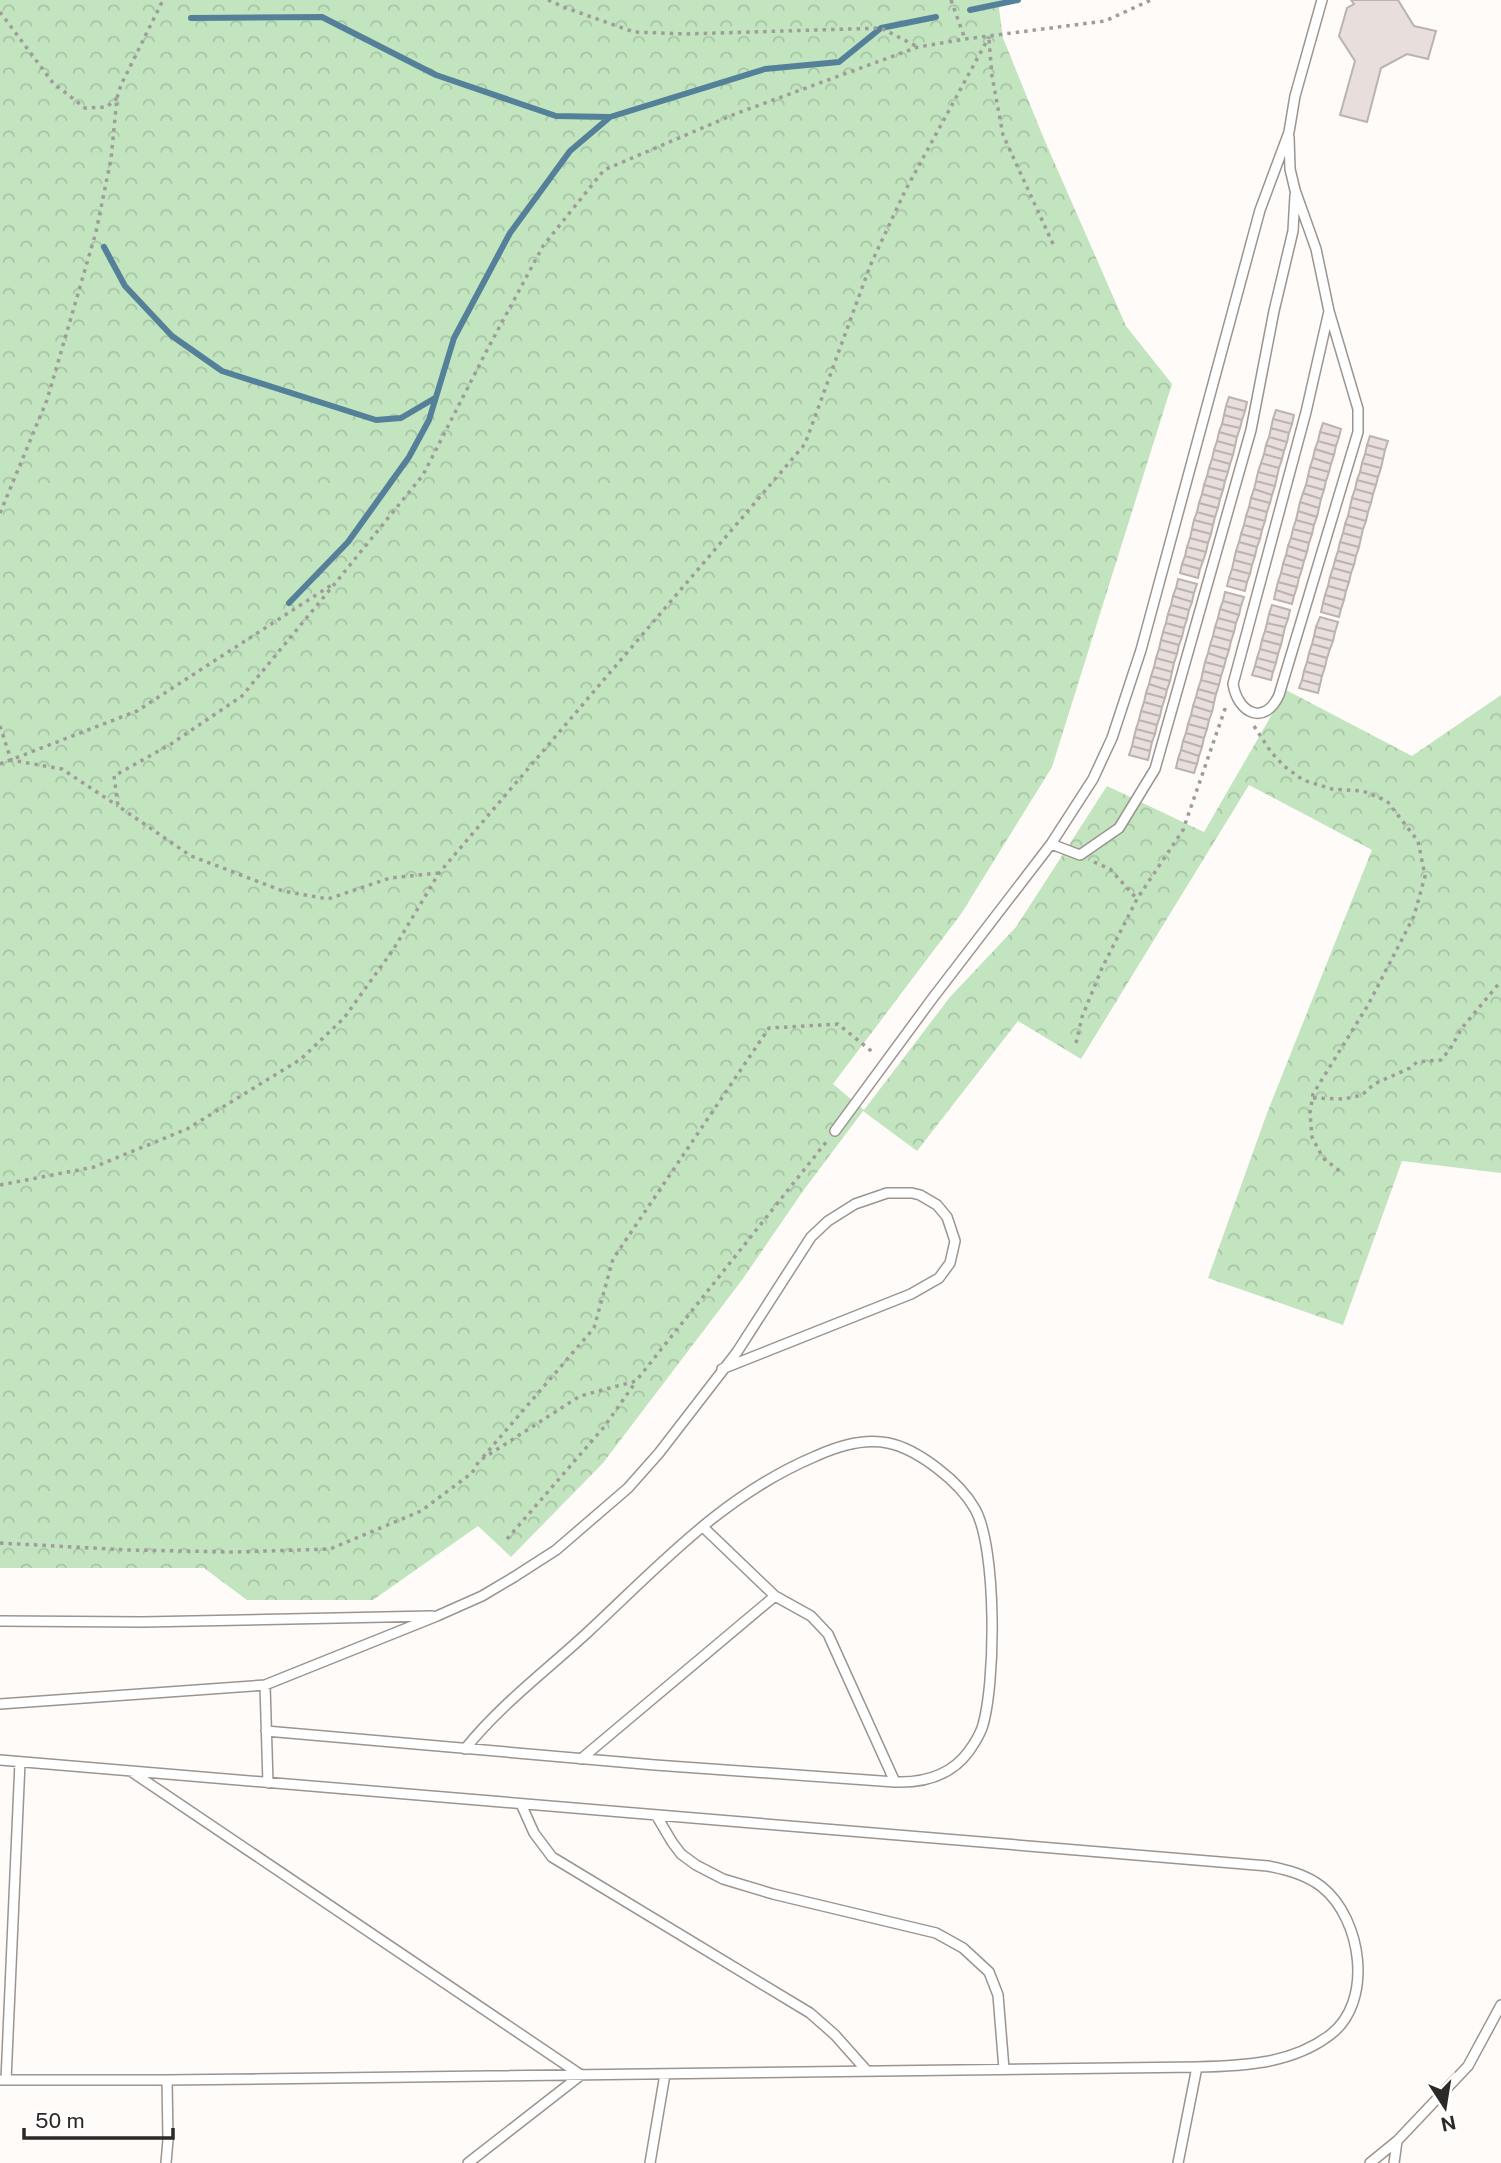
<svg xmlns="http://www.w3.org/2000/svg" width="1501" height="2163" viewBox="0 0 1501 2163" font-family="'Public Sans',sans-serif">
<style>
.forest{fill:url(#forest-crowns)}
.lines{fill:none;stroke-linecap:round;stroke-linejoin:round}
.stream{stroke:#558099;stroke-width:6}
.building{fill:#e8dedc;stroke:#bcb2b0;stroke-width:2}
.service-casing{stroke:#9c948f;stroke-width:12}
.path{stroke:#9f9c9b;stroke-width:3.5;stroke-dasharray:3.5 5;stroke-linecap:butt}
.service{stroke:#fff;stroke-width:9}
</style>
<defs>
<pattern id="forest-crowns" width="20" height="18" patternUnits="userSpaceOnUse" patternTransform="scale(1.75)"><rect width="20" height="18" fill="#c2e5bf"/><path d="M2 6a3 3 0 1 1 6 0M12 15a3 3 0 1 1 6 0" fill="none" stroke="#a7c4a4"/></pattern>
</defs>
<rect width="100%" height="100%" fill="#fefbf9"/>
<path class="forest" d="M 0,0 L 1001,0 L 999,9 L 1003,38 L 1044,139 L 1126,326 L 1172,384 L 1052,767 L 961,914 L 833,1084 L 864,1110 L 950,997 L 1016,927 L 1107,786 L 1204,832 L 1286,690 L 1412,756 L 1501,695 L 1501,1173 L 1402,1161 L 1343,1325 L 1208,1278 L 1267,1113 L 1372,850 L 1249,785 L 1081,1059 L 1018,1021 L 917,1151 L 863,1111 L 803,1191 L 742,1280 L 603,1463 L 511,1557 L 478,1526 L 373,1600 L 247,1600 L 204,1568 L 0,1568 Z"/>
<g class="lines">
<path class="stream" d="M 970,10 L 1018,0
M 191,18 L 322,17 L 436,75 L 556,116 L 609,117
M 104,247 L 125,286 L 172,336 L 222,371 L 376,420 L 401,418 L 435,398
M 289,603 L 348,542 L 409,457 L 429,420 L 454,338 L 510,233 L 570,151 L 610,117 L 765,69 L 839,62 L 881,28 L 936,17"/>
</g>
<path class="building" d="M 1351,0 L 1398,0 L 1414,26 L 1436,31 L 1428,59 L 1407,54 L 1381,68 L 1367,122 L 1340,115 L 1355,61 L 1339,36 L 1347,8 L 1354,4 Z
M 1229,397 L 1247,402 L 1245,411 L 1226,406 Z
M 1226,406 L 1245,411 L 1242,420 L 1224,415 Z
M 1276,410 L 1294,415 L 1292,424 L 1273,419 Z
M 1224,415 L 1242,420 L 1240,428 L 1222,424 Z
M 1273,419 L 1292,424 L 1289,433 L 1271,428 Z
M 1323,423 L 1341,429 L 1339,437 L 1320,432 Z
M 1222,424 L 1240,428 L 1237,437 L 1219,432 Z
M 1271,428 L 1289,433 L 1287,442 L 1269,437 Z
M 1219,432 L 1237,437 L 1235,446 L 1217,441 Z
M 1320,432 L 1339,437 L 1336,446 L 1318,441 Z
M 1370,436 L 1388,441 L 1385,450 L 1367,445 Z
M 1269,437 L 1287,442 L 1284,451 L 1266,445 Z
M 1217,441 L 1235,446 L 1233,455 L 1214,450 Z
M 1318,441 L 1336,446 L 1334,455 L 1315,449 Z
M 1266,445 L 1284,451 L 1282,459 L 1264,454 Z
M 1367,445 L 1385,450 L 1383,459 L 1365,454 Z
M 1315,449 L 1334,455 L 1331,464 L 1313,458 Z
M 1214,450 L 1233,455 L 1230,464 L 1212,459 Z
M 1264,454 L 1282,459 L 1279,468 L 1261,463 Z
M 1365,454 L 1383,459 L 1381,468 L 1362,463 Z
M 1313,458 L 1331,464 L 1329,472 L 1310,467 Z
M 1212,459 L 1230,464 L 1228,472 L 1209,468 Z
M 1261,463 L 1279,468 L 1277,477 L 1258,472 Z
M 1362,463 L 1381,468 L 1378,477 L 1360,472 Z
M 1310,467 L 1329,472 L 1326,481 L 1308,476 Z
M 1209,468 L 1228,472 L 1225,481 L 1207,476 Z
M 1258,472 L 1277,477 L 1275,486 L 1256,481 Z
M 1360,472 L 1378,477 L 1376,485 L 1357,480 Z
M 1207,476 L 1225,481 L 1223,490 L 1204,485 Z
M 1308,476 L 1326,481 L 1324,490 L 1306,485 Z
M 1357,480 L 1376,485 L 1373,494 L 1355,489 Z
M 1256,481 L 1275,486 L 1272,495 L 1254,489 Z
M 1204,485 L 1223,490 L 1220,499 L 1202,494 Z
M 1306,485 L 1324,490 L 1321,499 L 1303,493 Z
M 1254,489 L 1272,495 L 1270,503 L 1251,498 Z
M 1355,489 L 1373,494 L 1371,503 L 1352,498 Z
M 1303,493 L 1321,499 L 1319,508 L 1300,502 Z
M 1202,494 L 1220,499 L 1218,508 L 1199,503 Z
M 1251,498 L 1270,503 L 1267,512 L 1249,507 Z
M 1352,498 L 1371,503 L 1368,512 L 1350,507 Z
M 1300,502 L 1319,508 L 1317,517 L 1298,511 Z
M 1199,503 L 1218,508 L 1215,517 L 1197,512 Z
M 1249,507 L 1267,512 L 1265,521 L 1246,516 Z
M 1350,507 L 1368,512 L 1366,521 L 1348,516 Z
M 1298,511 L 1317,517 L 1314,525 L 1296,520 Z
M 1197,512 L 1215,517 L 1213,525 L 1194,520 Z
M 1246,516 L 1265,521 L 1262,530 L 1244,525 Z
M 1348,516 L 1366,521 L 1363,529 L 1345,524 Z
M 1194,520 L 1213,525 L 1211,534 L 1192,529 Z
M 1296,520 L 1314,525 L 1312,534 L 1293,529 Z
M 1345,524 L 1363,529 L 1361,538 L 1343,533 Z
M 1244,525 L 1262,530 L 1260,539 L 1241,534 Z
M 1192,529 L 1211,534 L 1208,543 L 1190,538 Z
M 1293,529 L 1312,534 L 1309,543 L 1291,538 Z
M 1343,533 L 1361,538 L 1359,547 L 1340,542 Z
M 1241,534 L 1260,539 L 1257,547 L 1239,542 Z
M 1190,538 L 1208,543 L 1206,552 L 1187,547 Z
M 1291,538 L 1309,543 L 1307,552 L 1288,546 Z
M 1239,542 L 1257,547 L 1255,556 L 1236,551 Z
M 1340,542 L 1359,547 L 1356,556 L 1338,551 Z
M 1288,546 L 1307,552 L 1304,561 L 1286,555 Z
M 1187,547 L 1206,552 L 1203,561 L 1185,556 Z
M 1236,551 L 1255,556 L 1252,565 L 1234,560 Z
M 1338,551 L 1356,556 L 1354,565 L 1335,560 Z
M 1286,555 L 1304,561 L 1302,569 L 1283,564 Z
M 1185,556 L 1203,561 L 1200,569 L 1182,564 Z
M 1234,560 L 1252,565 L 1250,574 L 1232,569 Z
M 1335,560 L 1354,565 L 1351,573 L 1333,568 Z
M 1182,564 L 1200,569 L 1198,578 L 1180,573 Z
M 1283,564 L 1302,569 L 1299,578 L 1281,573 Z
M 1333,568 L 1351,573 L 1349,582 L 1330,577 Z
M 1232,569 L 1250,574 L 1247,582 L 1229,578 Z
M 1281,573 L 1299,578 L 1297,587 L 1278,582 Z
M 1330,577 L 1349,582 L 1346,591 L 1328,586 Z
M 1229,578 L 1247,582 L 1245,591 L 1227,586 Z
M 1178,579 L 1197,584 L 1194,593 L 1176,588 Z
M 1278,582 L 1297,587 L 1294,596 L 1276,590 Z
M 1328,586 L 1346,591 L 1344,600 L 1325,595 Z
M 1176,588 L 1194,593 L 1192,602 L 1173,596 Z
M 1276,590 L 1294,596 L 1292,604 L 1274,599 Z
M 1225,592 L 1244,597 L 1241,606 L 1223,601 Z
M 1325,595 L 1344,600 L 1341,609 L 1323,603 Z
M 1173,596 L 1192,602 L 1189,610 L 1171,605 Z
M 1223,601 L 1241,606 L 1239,615 L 1220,609 Z
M 1323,603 L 1341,609 L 1339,617 L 1321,612 Z
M 1171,605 L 1189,610 L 1187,619 L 1168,614 Z
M 1272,605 L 1290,610 L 1288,619 L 1269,614 Z
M 1220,609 L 1239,615 L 1236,623 L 1218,618 Z
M 1168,614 L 1187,619 L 1184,628 L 1166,623 Z
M 1269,614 L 1288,619 L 1285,627 L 1267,623 Z
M 1320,617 L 1338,622 L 1335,632 L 1316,627 Z
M 1218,618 L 1236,623 L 1234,632 L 1215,627 Z
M 1166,623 L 1184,628 L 1182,637 L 1163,632 Z
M 1267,623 L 1285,627 L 1283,636 L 1265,631 Z
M 1215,627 L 1234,632 L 1231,641 L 1213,636 Z
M 1316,627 L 1335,632 L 1333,641 L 1314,636 Z
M 1265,631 L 1283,636 L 1281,645 L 1262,640 Z
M 1163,632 L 1182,637 L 1179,645 L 1161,640 Z
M 1213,636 L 1231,641 L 1229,650 L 1210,645 Z
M 1314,636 L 1333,641 L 1330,649 L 1312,644 Z
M 1161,640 L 1179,645 L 1177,654 L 1159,649 Z
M 1262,640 L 1281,645 L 1278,654 L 1260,649 Z
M 1312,644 L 1330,649 L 1327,658 L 1309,653 Z
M 1210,645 L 1229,650 L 1226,659 L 1208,653 Z
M 1159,649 L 1177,654 L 1174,663 L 1156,658 Z
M 1260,649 L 1278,654 L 1276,663 L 1257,658 Z
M 1208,653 L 1226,659 L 1224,667 L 1205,662 Z
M 1309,653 L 1327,658 L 1325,667 L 1307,662 Z
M 1156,658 L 1174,663 L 1172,672 L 1154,667 Z
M 1257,658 L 1276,663 L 1273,672 L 1255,666 Z
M 1205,662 L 1224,667 L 1221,676 L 1203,671 Z
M 1307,662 L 1325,667 L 1322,676 L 1304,671 Z
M 1255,666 L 1273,672 L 1271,680 L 1252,675 Z
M 1154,667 L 1172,672 L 1170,681 L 1151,676 Z
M 1203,671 L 1221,676 L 1219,685 L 1201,680 Z
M 1304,671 L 1322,676 L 1320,685 L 1302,680 Z
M 1151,676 L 1170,681 L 1167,690 L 1149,684 Z
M 1201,680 L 1219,685 L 1216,694 L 1198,689 Z
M 1302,680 L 1320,685 L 1318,693 L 1299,688 Z
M 1149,684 L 1167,690 L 1165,698 L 1146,693 Z
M 1198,689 L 1216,694 L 1214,703 L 1196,697 Z
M 1146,693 L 1165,698 L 1162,707 L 1144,702 Z
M 1196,697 L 1214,703 L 1212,712 L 1193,706 Z
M 1144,702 L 1162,707 L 1160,716 L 1141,711 Z
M 1193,706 L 1212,712 L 1209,720 L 1191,715 Z
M 1141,711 L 1160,716 L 1157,725 L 1139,720 Z
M 1191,715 L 1209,720 L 1207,729 L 1188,724 Z
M 1139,720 L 1157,725 L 1155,734 L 1136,729 Z
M 1188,724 L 1207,729 L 1204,738 L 1186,733 Z
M 1136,729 L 1155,734 L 1152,742 L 1134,737 Z
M 1186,733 L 1204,738 L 1202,747 L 1183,741 Z
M 1134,737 L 1152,742 L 1150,751 L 1132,746 Z
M 1183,741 L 1202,747 L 1199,756 L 1181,750 Z
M 1132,746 L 1150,751 L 1148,760 L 1129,755 Z
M 1181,750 L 1199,756 L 1197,764 L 1178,759 Z
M 1178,759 L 1197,764 L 1194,773 L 1176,768 Z"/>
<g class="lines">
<defs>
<path id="service" d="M 1289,137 L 1290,169 L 1295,190 L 1316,249 L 1329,311 L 1358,409 L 1358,432 L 1279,695 C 1265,726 1238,714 1233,684 L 1306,412 L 1329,311
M 1051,844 L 1080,855 L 1119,828 L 1155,769 L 1251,430 L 1274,311 L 1293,231 L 1295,195
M 835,1131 L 932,999 L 1051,844 L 1093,779 L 1112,738 L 1141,650 L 1260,210 L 1289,132 L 1295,96 L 1322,0
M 703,1527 L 775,1596 L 811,1616 L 828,1634 L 895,1782
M 0,1621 L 143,1622 L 432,1616
M 265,1685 L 268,1783
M 0,1704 L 265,1685 L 437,1616 L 482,1596 L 514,1577 L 556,1550 L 628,1488 L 659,1453 L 737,1352 L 811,1237 L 828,1221 L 855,1204 L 887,1193 L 912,1193 L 920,1195 L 937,1205 L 947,1217 L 955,1241 L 950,1263 L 939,1278 L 911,1294 L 722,1369
M 266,1731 L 655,1765 L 895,1782 C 924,1783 951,1776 969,1751 C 974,1744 979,1736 982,1728 C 996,1685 997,1548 975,1509 C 960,1482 918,1449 888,1443 C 864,1438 838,1446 816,1456 C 723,1495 660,1565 588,1632 C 547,1670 500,1705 465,1749
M 581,1759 L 775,1596
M 0,1760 L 1268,1866 C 1288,1870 1307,1875 1322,1887 C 1362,1919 1374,2002 1330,2035 C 1292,2064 1243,2066 1197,2067 L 167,2080 L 0,2080
M 132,1772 L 581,2075 L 468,2163
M 521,1804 L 534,1833 L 552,1857 L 810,2013 L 835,2035 L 867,2071
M 656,1815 L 672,1842 L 681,1854 L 696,1865 L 723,1879 L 773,1894 L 936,1933 L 963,1948 L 989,1972 L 998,1995 L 1004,2069
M 6,2080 L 20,1762
M 166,2163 L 168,2140 L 167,2080
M 650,2163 L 665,2074
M 1178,2163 L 1197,2067
M 1370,2163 L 1397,2141 L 1468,2066 L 1501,2005
M 1394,2163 L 1397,2141"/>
</defs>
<use href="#service" class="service-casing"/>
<path class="path" d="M 548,0 L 566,8 L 634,32 L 686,34 L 881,28 L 918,47
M 951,0 L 965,39
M 0,12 L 53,83 L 85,108 L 107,107 L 117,98
M 989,40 L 992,76 L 1003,135 L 1053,244
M 0,513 L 47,400 L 96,232 L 111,159 L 117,98 L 121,85 L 163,0
M 0,726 L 11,760 L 62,769 L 118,806
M 1254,726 L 1271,752 L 1284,766 L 1303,780 L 1332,789 L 1363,791 L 1387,801 L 1418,841 L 1425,876 L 1414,916 L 1368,1005 L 1313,1094 L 1310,1113 L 1312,1137 L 1323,1158 L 1341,1172
M 0,764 L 137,711 L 333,584
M 1094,862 L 1110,869 L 1137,899
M 439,873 L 390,878 L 328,899 L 283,891 L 191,856 L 118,806 L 114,776 L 171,744 L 242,696 L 337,581 L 423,475 L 486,352 L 543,246 L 604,170 L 735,114 L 918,47 L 965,39 L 1105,21 L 1151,0
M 1076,1043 L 1082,1017 L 1102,968 L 1137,899 L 1183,830 L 1226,706
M 1313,1098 L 1344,1099 L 1362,1095 L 1374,1084 L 1410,1068 L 1417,1062 L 1441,1060 L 1450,1049 L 1462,1028 L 1501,981
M 0,1185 L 94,1167 L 187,1129 L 301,1059 L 344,1018 L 393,950 L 439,873 L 805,444 L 870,266 L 905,191 L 989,37
M 483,1457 L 594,1328 L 613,1259 L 769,1028 L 838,1024 L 875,1054
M 507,1539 L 604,1427 L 635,1383
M 0,1543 L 128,1550 L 235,1552 L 330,1549 L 421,1511 L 472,1473 L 479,1461 L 580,1396 L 636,1381 L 827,1141"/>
<use href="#service" class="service"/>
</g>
<g transform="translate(1445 2107) rotate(168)" stroke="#ffffff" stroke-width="5" paint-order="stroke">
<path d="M0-5L12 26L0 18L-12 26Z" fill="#2c2928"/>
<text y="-10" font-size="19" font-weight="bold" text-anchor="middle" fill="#2c2928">N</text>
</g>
<path d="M24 2128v10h149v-10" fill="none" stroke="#2c2928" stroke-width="3.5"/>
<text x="35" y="2128" font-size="21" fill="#2c2928" stroke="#ffffff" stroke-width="5" paint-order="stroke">50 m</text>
</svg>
